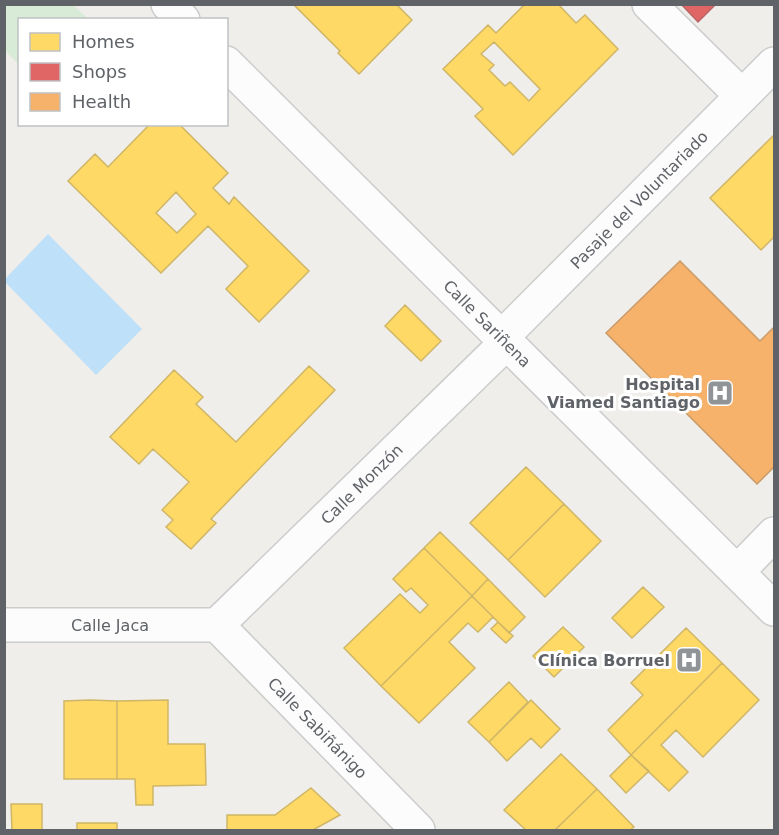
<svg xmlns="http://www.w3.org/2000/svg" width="779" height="835" viewBox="0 0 779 835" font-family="'DejaVu Sans',sans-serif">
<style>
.green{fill:#d8ebd6}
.water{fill:#bfe0f9}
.homes{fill:#ffd966;stroke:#cfb667;stroke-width:1.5;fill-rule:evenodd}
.shops{fill:#e06666;stroke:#b96567;stroke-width:1.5}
.health{fill:#f6b26b;stroke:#c99a6a;stroke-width:1.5}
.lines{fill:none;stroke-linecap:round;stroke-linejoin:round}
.minor-casing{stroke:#cbcccc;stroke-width:36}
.minor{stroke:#fdfcfc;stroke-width:33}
.labels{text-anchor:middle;stroke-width:6;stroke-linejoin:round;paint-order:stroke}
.street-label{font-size:16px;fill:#5f6368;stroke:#fff}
.poi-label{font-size:16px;font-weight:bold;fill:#5f6368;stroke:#fff;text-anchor:end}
</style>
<rect width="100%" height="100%" fill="#efeeea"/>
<path class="green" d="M 4,5 L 73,5 L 88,19 L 20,20 L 19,65 L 5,50 Z"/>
<path class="water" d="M 48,234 L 142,329 L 96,375 L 5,282 L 5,279 Z"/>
<path class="homes" d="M 293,4 L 396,4 L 412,20 L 359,74 L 338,53 L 340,51 Z
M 525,4 L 558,4 L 576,23 L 585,15 L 618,49 L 513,155 L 475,116 L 483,109 L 443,69 L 488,25 L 496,33 ZM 494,42 L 540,89 L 529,101 L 510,82 L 505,86 L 489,70 L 494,65 L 481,54 Z
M 150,124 L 179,124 L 228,173 L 213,188 L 229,204 L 234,197 L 309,271 L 259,322 L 226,289 L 248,266 L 208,226 L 161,273 L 68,181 L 95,154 L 108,167 ZM 176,192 L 196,214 L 177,233 L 156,213 Z
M 774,135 L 774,237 L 761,250 L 710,198 Z
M 405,305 L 441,341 L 421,361 L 385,326 Z
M 309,366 L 335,390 L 211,519 L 216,523 L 191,549 L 166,527 L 173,520 L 162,510 L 189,482 L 153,449 L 139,464 L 110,437 L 174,370 L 203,397 L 196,404 L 236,442 Z
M 526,467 L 564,504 L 508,560 L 470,523 Z
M 564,504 L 601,541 L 545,597 L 508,560 Z
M 440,532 L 488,579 L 472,596 L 424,548 Z
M 424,548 L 472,596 L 381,686 L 344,648 L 400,594 L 420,613 L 428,605 L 411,588 L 406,592 L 393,579 Z
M 488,579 L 525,617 L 509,633 L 472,596 Z
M 643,587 L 664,607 L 632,638 L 612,618 Z
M 472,596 L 493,617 L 478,632 L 468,623 L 449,642 L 475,668 L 419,723 L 381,686 Z
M 498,622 L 513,636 L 506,643 L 491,629 Z
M 563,627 L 584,647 L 554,677 L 533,656 Z
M 686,628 L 722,663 L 631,755 L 608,730 L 643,695 L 631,683 Z
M 722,663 L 759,700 L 703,757 L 676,730 L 661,745 L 688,772 L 669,791 L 631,755 Z
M 509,682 L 528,702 L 489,742 L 468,722 Z
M 90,700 L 117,701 L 117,779 L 64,779 L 64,701 Z
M 168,700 L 168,744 L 205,744 L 206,785 L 153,786 L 153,805 L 136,805 L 135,779 L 117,779 L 117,701 Z
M 531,700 L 560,729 L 541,748 L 531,738 L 507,761 L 489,742 Z
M 561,754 L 597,789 L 555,830 L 526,830 L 504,810 Z
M 631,755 L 649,771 L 626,793 L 610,776 Z
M 311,788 L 340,815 L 313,830 L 227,830 L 227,815 L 275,815 Z
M 597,789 L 634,827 L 630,830 L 555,830 Z
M 11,804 L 42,804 L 42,830 L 12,830 Z
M 77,823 L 117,823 L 117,830 L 77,830 Z"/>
<path class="shops" d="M 681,4 L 716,4 L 698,22 Z"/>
<path class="health" d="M 680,261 L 760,341 L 774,327 L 774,467 L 757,484 L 606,333 Z"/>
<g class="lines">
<defs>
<g id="minor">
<path d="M 168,4 L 183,20"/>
<path d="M 649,4 L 742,96"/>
<path id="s1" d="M 226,63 L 774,609"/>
<path id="s2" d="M 502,337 L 774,64"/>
<path d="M 737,572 L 774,534"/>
<path id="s3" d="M 4,625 L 217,625"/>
<path id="s4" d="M 217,625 L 507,342"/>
<path id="s5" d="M 217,625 L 418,830"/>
</g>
</defs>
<use href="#minor" class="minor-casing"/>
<use href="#minor" class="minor"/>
</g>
<defs>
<symbol id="hospital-square" viewBox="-11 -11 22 22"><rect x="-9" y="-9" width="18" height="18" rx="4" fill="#919496" stroke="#fff"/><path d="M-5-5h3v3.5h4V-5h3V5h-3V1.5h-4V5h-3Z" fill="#fff"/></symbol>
</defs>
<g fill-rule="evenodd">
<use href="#hospital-square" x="705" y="378" width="30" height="30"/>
<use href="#hospital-square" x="674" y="645" width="30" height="30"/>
</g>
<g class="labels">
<g class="street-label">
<text dy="6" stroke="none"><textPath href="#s2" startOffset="194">Pasaje del Voluntariado</textPath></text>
<text dy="6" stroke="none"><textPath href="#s1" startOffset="369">Calle Sariñena</textPath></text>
<text dy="6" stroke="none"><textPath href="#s4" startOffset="202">Calle Monzón</textPath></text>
<text dy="6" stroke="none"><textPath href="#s3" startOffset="106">Calle Jaca</textPath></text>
<text dy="6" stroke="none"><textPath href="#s5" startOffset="144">Calle Sabiñánigo</textPath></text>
</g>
<g class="poi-label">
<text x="700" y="390">Hospital<tspan x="700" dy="18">Viamed Santiago</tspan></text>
<text x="670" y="666">Clínica Borruel</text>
</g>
</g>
<rect width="779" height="835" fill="none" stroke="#5f6368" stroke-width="12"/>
<rect x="18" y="18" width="210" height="108" fill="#ffffff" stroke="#bfc1c3" stroke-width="1.5"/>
<rect x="30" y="33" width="30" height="18" fill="#ffd966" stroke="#bfc1c3" stroke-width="1.5"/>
<text x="72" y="48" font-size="18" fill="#5f6368">Homes</text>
<rect x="30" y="63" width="30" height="18" fill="#e06666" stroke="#bfc1c3" stroke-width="1.5"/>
<text x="72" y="78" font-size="18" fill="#5f6368">Shops</text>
<rect x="30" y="93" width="30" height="18" fill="#f6b26b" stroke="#bfc1c3" stroke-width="1.5"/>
<text x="72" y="108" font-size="18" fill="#5f6368">Health</text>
</svg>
